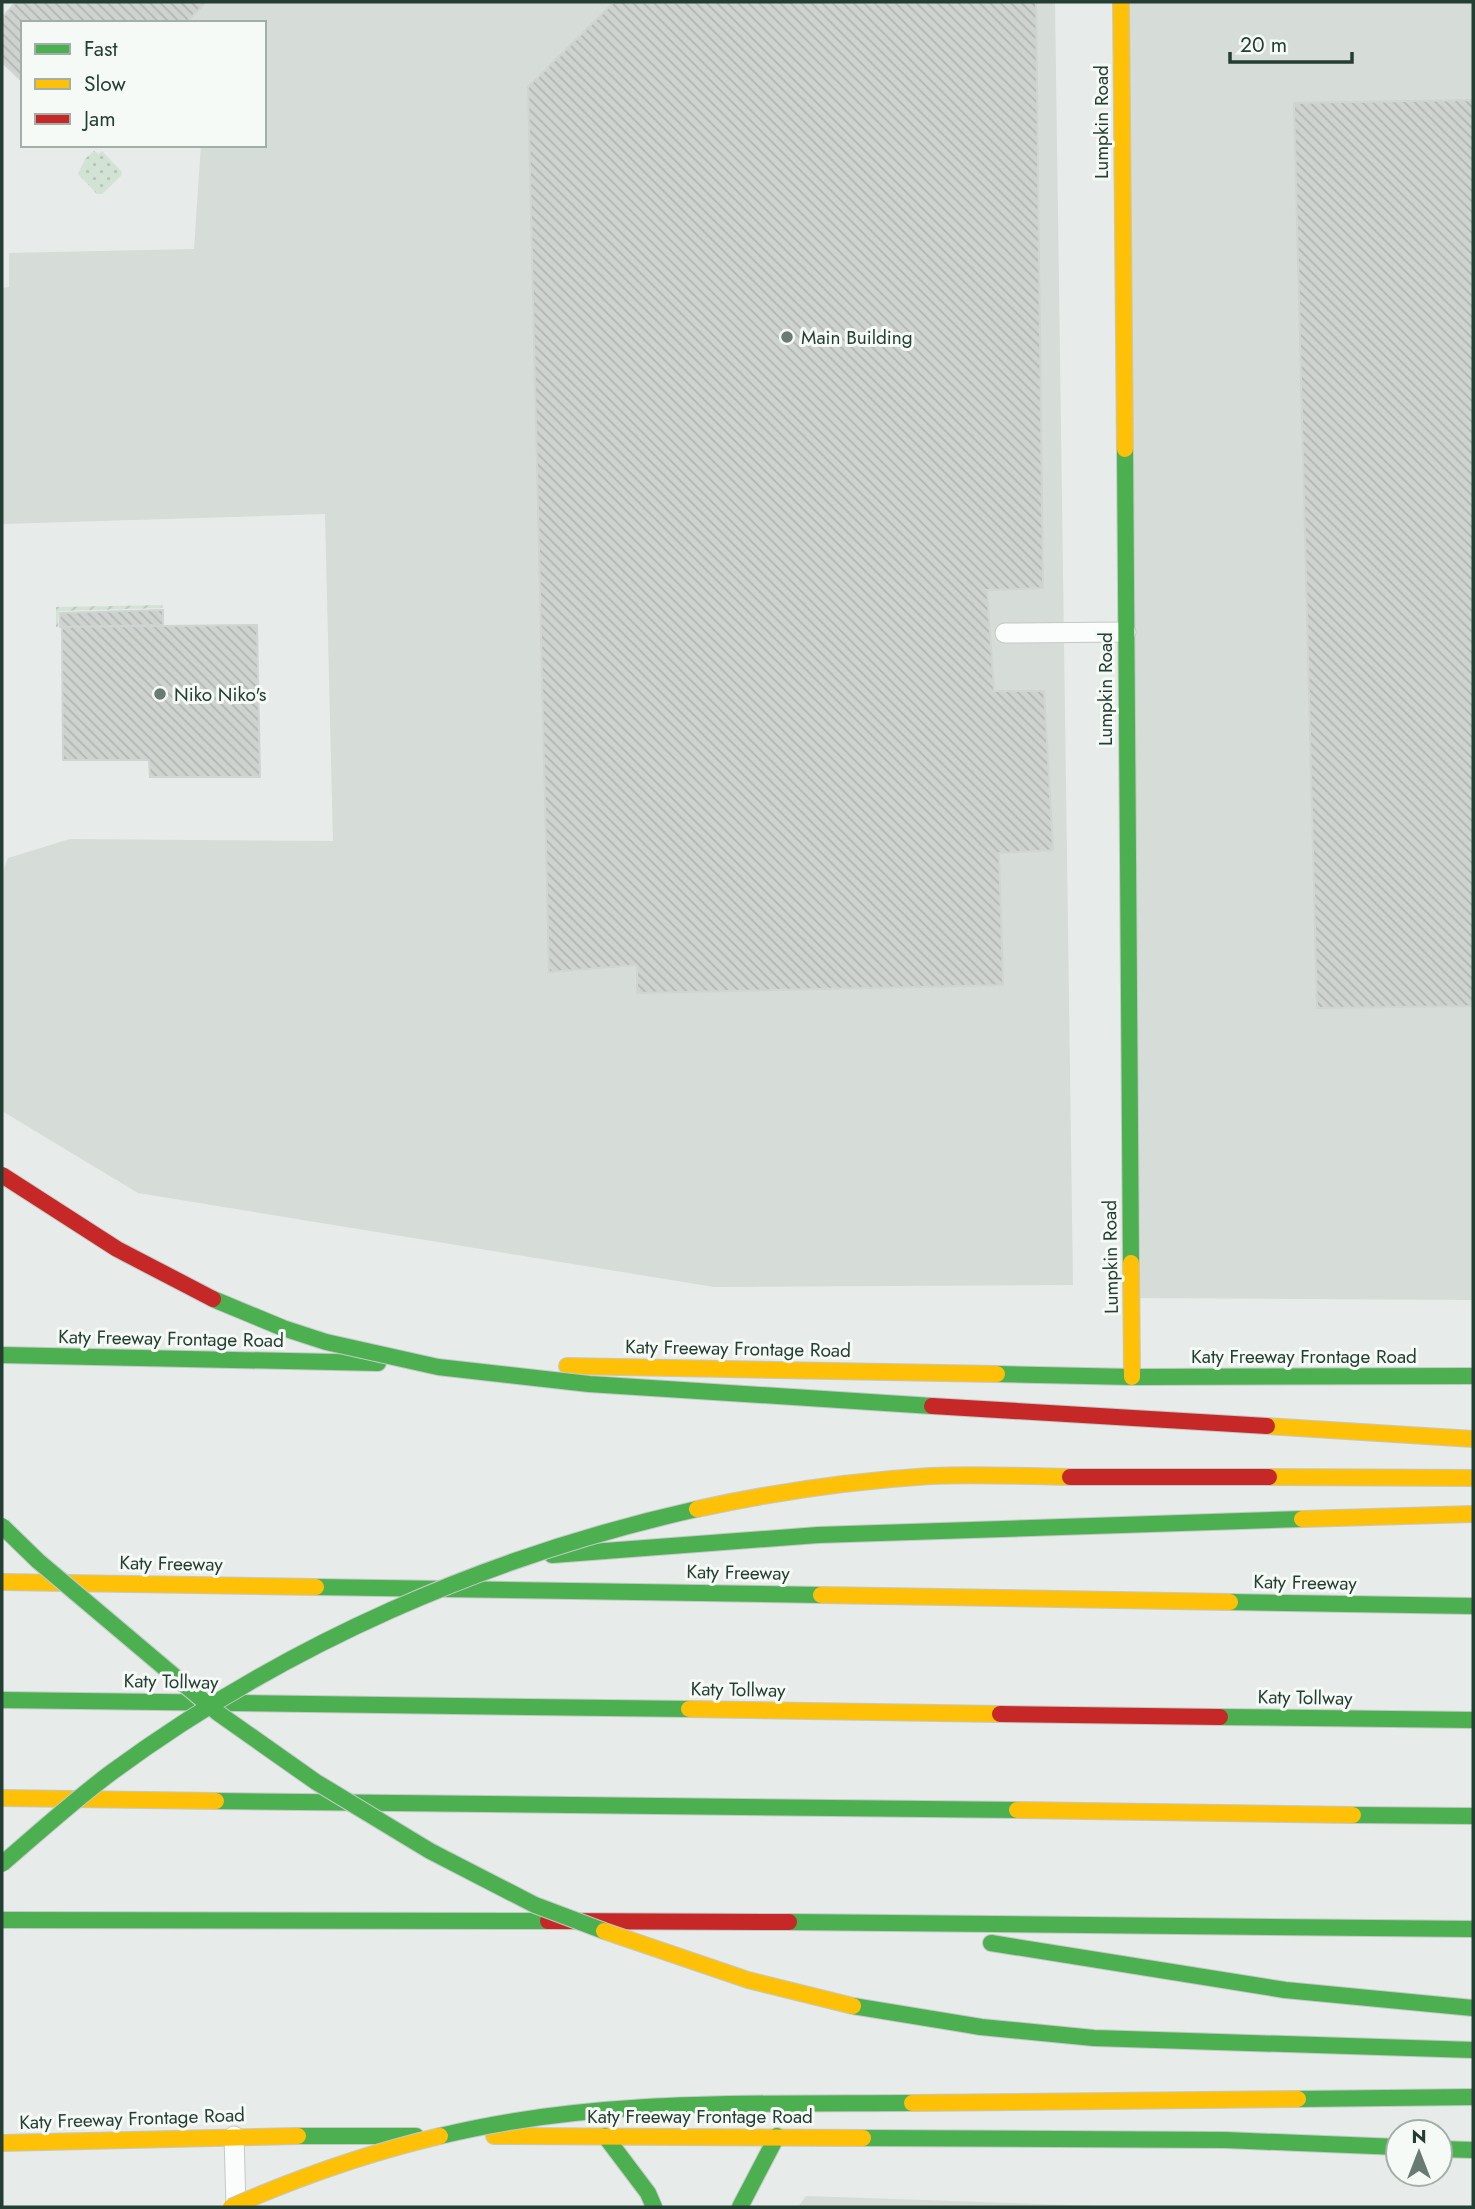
<svg xmlns="http://www.w3.org/2000/svg" width="1475" height="2209" viewBox="0 0 1475 2209" font-family="Jost,sans-serif">
<style>
.built{fill:#d6dcd8}
.grass{fill:url(#grass-dots)}
.garden{fill:url(#garden-furrows)}
.building{fill:url(#building-back-hatch);stroke:#d0d4d2;stroke-width:2}
.lines{fill:none;stroke-linecap:round;stroke-linejoin:round}
.lane-casing{stroke:#c4c8c6;stroke-width:21}
.fast-casing{stroke:#c3c9c6;stroke-width:18}
.slow-casing{stroke:#c3c9c6;stroke-width:18}
.jam-casing{stroke:#c3c9c6;stroke-width:18}
.lane{stroke:#fbfcfc;stroke-width:19}
.fast{stroke:#4caf50;stroke-width:16}
.slow{stroke:#ffc107;stroke-width:16}
.jam{stroke:#c62828;stroke-width:16}
.fast-bridge-casing{stroke:#c2cac7;stroke-width:18;stroke-linecap:butt}
.slow-bridge-casing{stroke:#c2cac7;stroke-width:18;stroke-linecap:butt}
.jam-bridge-casing{stroke:#c2cac7;stroke-width:18;stroke-linecap:butt}
.fast-bridge{stroke:#4caf50;stroke-width:16}
.slow-bridge{stroke:#ffc107;stroke-width:16}
.jam-bridge{stroke:#c62828;stroke-width:16}
.poi-dot{fill:#697b73;stroke:#f6faf7;stroke-width:2.5}
.labels{text-anchor:middle;stroke-width:6;stroke-linejoin:round;paint-order:stroke}
.street-label{font-size:19px;fill:#253e34;stroke:#f6faf7}
.poi-label{font-size:19px;fill:#253e34;stroke:#f6faf7;text-anchor:start}
</style>
<defs>
<pattern id="grass-dots" width="8" height="8" patternUnits="userSpaceOnUse" patternTransform="scale(1.75)"><rect width="8" height="8" fill="#d2e3d5"/><path d="M2 2h.1M6 6h.1" fill="none" stroke="#b4c4b7" stroke-width="1.8" stroke-linecap="round"/></pattern>
<pattern id="garden-furrows" width="10" height="10" patternUnits="userSpaceOnUse" patternTransform="scale(1.75)"><rect width="10" height="10" fill="#d2e3d5"/><path d="M-1 1l2-2M0 10L10 0M9 11l2-2" fill="none" stroke="#b4c4b7"/></pattern>
<pattern id="building-back-hatch" width="6" height="6" patternUnits="userSpaceOnUse" patternTransform="scale(1.75)"><rect width="6" height="6" fill="#ced3d0"/><path d="M-1 5l2 2M0 0l6 6M5-1l2 2" fill="none" stroke="#b1b6b3"/></pattern>
</defs>
<rect width="100%" height="100%" fill="#e7ebe9"/>
<path class="built" d="M 124,2 L 1055,2 L 1073,1285 L 714,1287 L 138,1193 L 2,1111 L 2,873 L 8,858 L 70,839 L 333,841 L 325,514 L 2,524 L 2,288 L 9,287 L 9,253 L 194,249 L 201,145 L 264,145 L 264,23 L 145,23 Z
M 1121,2 L 1473,2 L 1473,1300 L 1131,1298 Z
M 806,2196 L 1129,2207 L 798,2207 Z"/>
<path class="grass" d="M 94,151 L 99,154 L 102,151 L 122,172 L 121,176 L 102,194 L 97,194 L 78,174 L 85,159 Z"/>
<path class="garden" d="M 163,605 L 162,608 L 59,611 L 58,627 L 56,627 L 56,607 Z"/>
<path class="building" d="M 16,2 L 206,2 L 186,23 L 23,23 L 23,82 L 2,62 L 2,18 Z
M 614,2 L 1036,2 L 1043,588 L 987,590 L 994,691 L 1044,691 L 1053,850 L 999,853 L 1003,985 L 637,993 L 637,965 L 549,972 L 528,87 Z
M 1473,100 L 1473,1006 L 1317,1008 L 1294,103 Z
M 163,610 L 163,625 L 60,627 L 60,613 Z
M 257,625 L 260,777 L 150,777 L 149,760 L 63,760 L 62,627 Z"/>
<g class="lines">
<defs>
<path id="lane" d="M 1005,633 L 1126,632
M 234,2136 L 236,2207"/>
<path id="fast" d="M 1125,449 L 1131,1263
M 2,1355 L 378,1363
M 997,1374 L 1132,1377 L 1473,1376
M 552,1555 L 818,1535 L 1302,1519
M 316,1587 L 821,1595
M 1230,1602 L 1473,1606
M 2,1700 L 689,1709
M 1220,1717 L 1473,1720
M 216,1801 L 1017,1810
M 1353,1815 L 1473,1816
M 2,1920 L 548,1921
M 789,1922 L 1473,1929
M 991,1943 L 1285,1990 L 1473,2008
M 298,2136 L 416,2136
M 605,2136 L 648,2193 L 654,2207
M 863,2138 L 1225,2140 L 1398,2147
M 1440,2149 L 1473,2150
M 740,2207 L 777,2136"/>
<path id="slow" d="M 1121,2 L 1125,449
M 1131,1263 L 1132,1377
M 567,1366 L 997,1374
M 1302,1519 L 1473,1514
M 2,1582 L 316,1587
M 821,1595 L 1230,1602
M 689,1709 L 1000,1714
M 2,1798 L 216,1801
M 1017,1810 L 1353,1815
M 494,2136 L 863,2138
M 2,2143 L 298,2136"/>
<path id="jam" d="M 1000,1714 L 1220,1717
M 548,1921 L 789,1922"/>
</defs>
<use href="#lane" class="lane-casing"/>
<use href="#fast" class="fast-casing"/>
<use href="#slow" class="slow-casing"/>
<use href="#jam" class="jam-casing"/>
<use href="#lane" class="lane"/>
<use href="#fast" class="fast"/>
<use href="#slow" class="slow"/>
<use href="#jam" class="jam"/>
<defs>
<path id="fast-bridge" d="M 213,1299 L 283,1328 L 326,1342 L 438,1367 L 589,1384 L 932,1406
M 2,1526 L 38,1561 L 218,1713 L 316,1782 L 430,1851 L 535,1905 L 604,1931
M 2,1864 C 38,1833 73,1801 112,1772 C 286,1644 487,1556 697,1509
M 853,2006 L 981,2027 L 1094,2038 L 1473,2050
M 1298,2099 L 1473,2097
M 440,2136 C 595,2098 755,2104 912,2103"/>
<path id="slow-bridge" d="M 1267,1426 L 1473,1439
M 1269,1477 L 1473,1478
M 697,1509 C 774,1492 852,1481 930,1476 C 976,1474 1023,1476 1070,1477
M 604,1931 L 748,1980 L 853,2006
M 912,2103 L 1298,2099
M 231,2207 C 299,2177 368,2153 440,2136"/>
<path id="jam-bridge" d="M 2,1175 L 117,1249 L 213,1299
M 932,1406 L 1267,1426
M 1070,1477 L 1269,1477"/>
</defs>
<use href="#fast-bridge" class="fast-bridge-casing"/>
<use href="#slow-bridge" class="slow-bridge-casing"/>
<use href="#jam-bridge" class="jam-bridge-casing"/>
<use href="#fast-bridge" class="fast-bridge"/>
<use href="#slow-bridge" class="slow-bridge"/>
<use href="#jam-bridge" class="jam-bridge"/>
</g>
<g class="poi-dot">
<circle cx="787" cy="337" r="7"/>
<circle cx="160" cy="694" r="7"/>
</g>
<g class="labels">
<g class="street-label">
<text transform="translate(1101 122) rotate(-90)" y="7">Lumpkin Road</text>
<text transform="translate(1105 689) rotate(-90)" y="7">Lumpkin Road</text>
<text transform="translate(1110 1257) rotate(-91)" y="7">Lumpkin Road</text>
<text transform="translate(171 1338) rotate(1)" y="7">Katy Freeway Frontage Road</text>
<text transform="translate(738 1348) rotate(1)" y="7">Katy Freeway Frontage Road</text>
<text x="1304" y="1363">Katy Freeway Frontage Road</text>
<text transform="translate(171 1563) rotate(1)" y="7">Katy Freeway</text>
<text transform="translate(738 1572) rotate(1)" y="7">Katy Freeway</text>
<text transform="translate(1305 1582) rotate(1)" y="7">Katy Freeway</text>
<text transform="translate(171 1681) rotate(1)" y="7">Katy Tollway</text>
<text transform="translate(738 1689) rotate(1)" y="7">Katy Tollway</text>
<text transform="translate(1305 1697) rotate(1)" y="7">Katy Tollway</text>
<text x="700" y="2123">Katy Freeway Frontage Road</text>
<text transform="translate(132 2118) rotate(-2)" y="7">Katy Freeway Frontage Road</text>
</g>
<g class="poi-label">
<text x="801" y="344">Main Building</text>
<text x="174" y="701">Niko Niko's</text>
</g>
</g>
<rect width="1475" height="2209" fill="none" stroke="#253e34" stroke-width="7"/>
<rect x="21" y="21" width="245" height="126" fill="#f6faf7" stroke="#a2afa9" stroke-width="2"/>
<rect x="35" y="44" width="35" height="10" fill="#4caf50" stroke="#a2afa9" stroke-width="2"/>
<text x="84" y="56" font-size="21" fill="#253e34">Fast</text>
<rect x="35" y="79" width="35" height="10" fill="#ffc107" stroke="#a2afa9" stroke-width="2"/>
<text x="84" y="91" font-size="21" fill="#253e34">Slow</text>
<rect x="35" y="114" width="35" height="10" fill="#c62828" stroke="#a2afa9" stroke-width="2"/>
<text x="84" y="126" font-size="21" fill="#253e34">Jam</text>
<g transform="translate(1419 2153)"><circle r="33" fill="#f6faf7" stroke="#a2afa9" stroke-width="2"/>
<path d="M0-5L12 26L0 18L-12 26Z" fill="#697b73"/>
<text y="-10" font-size="19" font-weight="bold" text-anchor="middle" fill="#253e34">N</text>
</g>
<path d="M1230 52v10h122v-10" fill="none" stroke="#253e34" stroke-width="3.5"/>
<text x="1240" y="52" font-size="21" fill="#253e34" stroke="#f6faf7" stroke-width="5" paint-order="stroke">20 m</text>
</svg>
